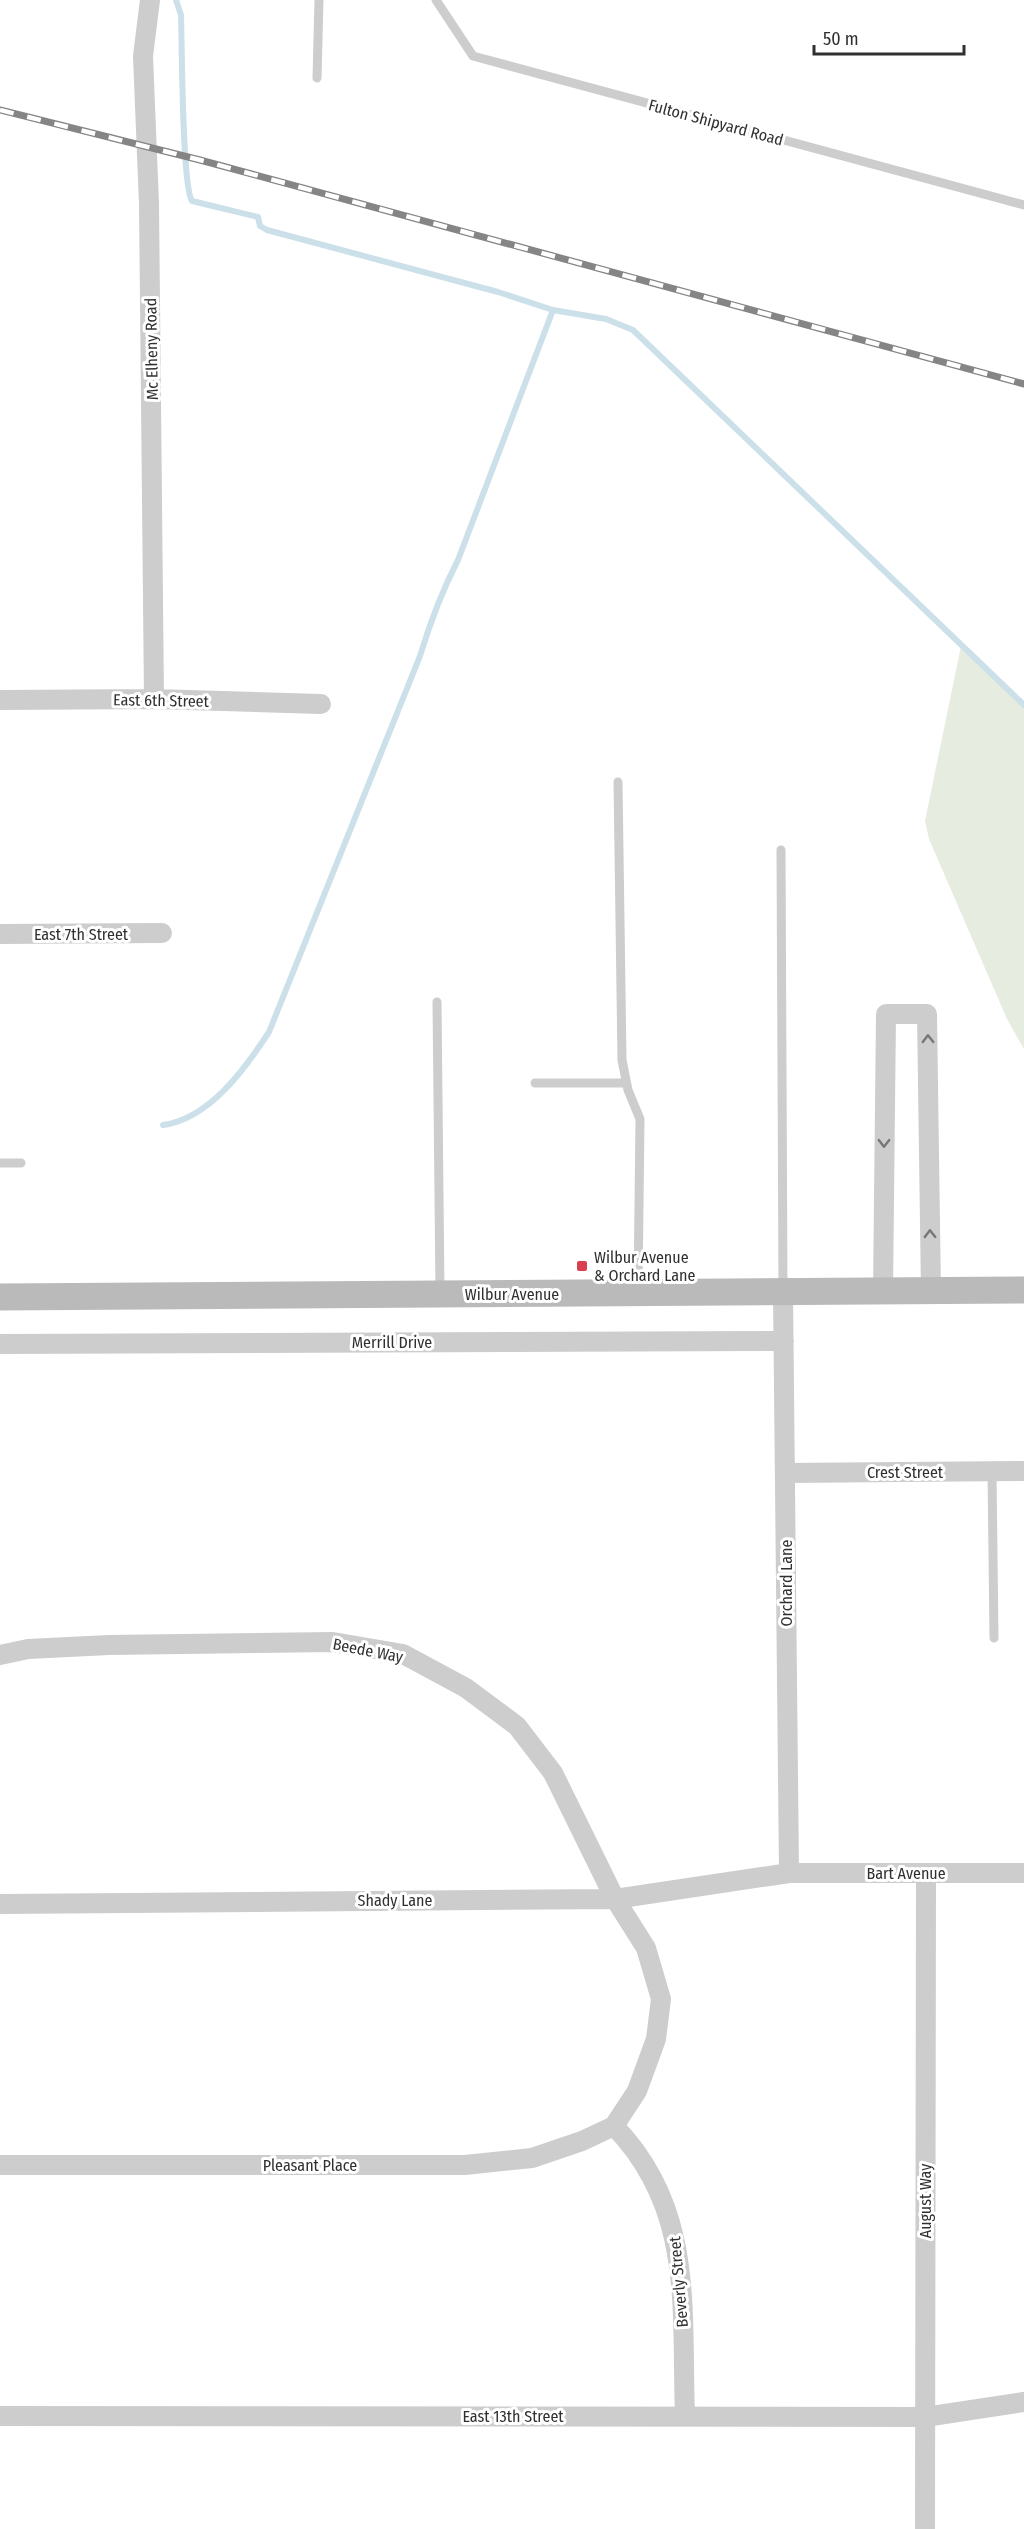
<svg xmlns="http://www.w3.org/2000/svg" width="1024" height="2529" viewBox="0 0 1024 2529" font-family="'Fira Sans Condensed',sans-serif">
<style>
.green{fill:#e6ecdf}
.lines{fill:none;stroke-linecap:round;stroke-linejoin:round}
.stream{stroke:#cce0ea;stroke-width:6}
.service{stroke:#cdcdcd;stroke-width:9}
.minor{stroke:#cdcdcd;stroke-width:20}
.secondary{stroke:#bababa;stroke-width:27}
.rail-casing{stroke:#858585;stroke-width:7}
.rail{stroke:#fff;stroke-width:4.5;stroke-dasharray:14;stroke-linecap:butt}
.oneway{stroke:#777}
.poi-dot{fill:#d93f50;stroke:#fff;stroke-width:2}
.labels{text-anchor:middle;stroke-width:6;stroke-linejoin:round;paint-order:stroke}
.street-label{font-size:16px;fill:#303030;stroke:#fff}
.poi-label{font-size:16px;fill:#303030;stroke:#fff;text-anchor:start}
</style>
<rect width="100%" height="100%" fill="#fff"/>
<path class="green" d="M 961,646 L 1024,705 L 1024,1049 L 1007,1019 L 929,839 L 925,821 Z"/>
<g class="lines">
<path class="stream" d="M 176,0 L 181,15 C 182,43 182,187 192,201 L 258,217 L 260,226 L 267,230 L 498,292 L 553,310 L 606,319 L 633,330 L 1024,705
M 163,1125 C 209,1119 245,1069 269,1032 L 420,656 C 430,623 442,591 458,560 L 553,310"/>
<path class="service" d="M 436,0 L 473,56 L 1024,205
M 317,78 L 319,0
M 618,782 L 622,1060 L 628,1090 L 640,1119 L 638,1291
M 781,850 L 783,1289
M 437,1002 L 440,1292
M 535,1083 L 626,1083
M 0,1163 L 21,1163
M 992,1472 L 994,1638"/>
<path class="minor" d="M 150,0 L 143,56 L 149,204 L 154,699
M 0,700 L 154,699 L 321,704
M 0,934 L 162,933
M 883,1292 L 886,1014 L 927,1014 L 931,1292
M 783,1293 L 789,1873
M 0,1344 L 784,1341
M 785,1473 L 1024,1471
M 0,1655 L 28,1649 L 109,1645 L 333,1642 L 403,1654 L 466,1688 L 517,1726 L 553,1773 L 615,1899 L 646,1948 L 661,1999 L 656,2039 L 637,2091 L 614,2126 C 695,2209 681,2309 685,2416
M 0,1904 L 615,1899 L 789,1873 L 1024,1873
M 0,2165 L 465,2165 L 532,2158 L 582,2141 L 614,2126
M 0,2416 L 925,2417 L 1024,2402
M 925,2529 L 926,1873"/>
<path class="secondary" d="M 0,1297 L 1024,1290"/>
<defs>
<path id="rail" d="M 0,110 L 200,160 L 1024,384"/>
</defs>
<use href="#rail" class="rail-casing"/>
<use href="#rail" class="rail"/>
</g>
<defs><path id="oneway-chevron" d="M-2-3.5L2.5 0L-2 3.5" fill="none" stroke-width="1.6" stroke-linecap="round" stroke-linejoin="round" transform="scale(1.5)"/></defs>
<g class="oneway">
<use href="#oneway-chevron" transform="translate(928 1039) rotate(-91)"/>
<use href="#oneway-chevron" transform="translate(884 1143) rotate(91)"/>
<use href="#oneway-chevron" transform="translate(930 1234) rotate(-91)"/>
</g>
<rect class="poi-dot" x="576" y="1260" width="12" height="12" rx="3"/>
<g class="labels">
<g class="street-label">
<text transform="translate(716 122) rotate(15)" y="6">Fulton Shipyard Road</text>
<text transform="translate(151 349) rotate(-91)" y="6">Mc Elheny Road</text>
<text transform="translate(161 700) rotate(1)" y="6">East 6th Street</text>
<text x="81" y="940">East 7th Street</text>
<text x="512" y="1300">Wilbur Avenue</text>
<text x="392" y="1348">Merrill Drive</text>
<text x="905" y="1478">Crest Street</text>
<text transform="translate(786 1583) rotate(-90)" y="6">Orchard Lane</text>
<text transform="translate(368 1650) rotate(11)" y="6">Beede Way</text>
<text x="906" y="1879">Bart Avenue</text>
<text x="395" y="1906">Shady Lane</text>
<text x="310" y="2171">Pleasant Place</text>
<text transform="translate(925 2201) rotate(-90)" y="6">August Way</text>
<text transform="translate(678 2282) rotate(-95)" y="6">Beverly Street</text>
<text x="513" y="2422">East 13th Street</text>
</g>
<g class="poi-label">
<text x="594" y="1263">Wilbur Avenue<tspan x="594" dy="18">&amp; Orchard Lane</tspan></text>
</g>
</g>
<path d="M814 45v9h150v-9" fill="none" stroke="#303030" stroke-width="3"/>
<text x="823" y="45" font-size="18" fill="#303030" stroke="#ffffff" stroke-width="4.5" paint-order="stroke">50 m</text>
</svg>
